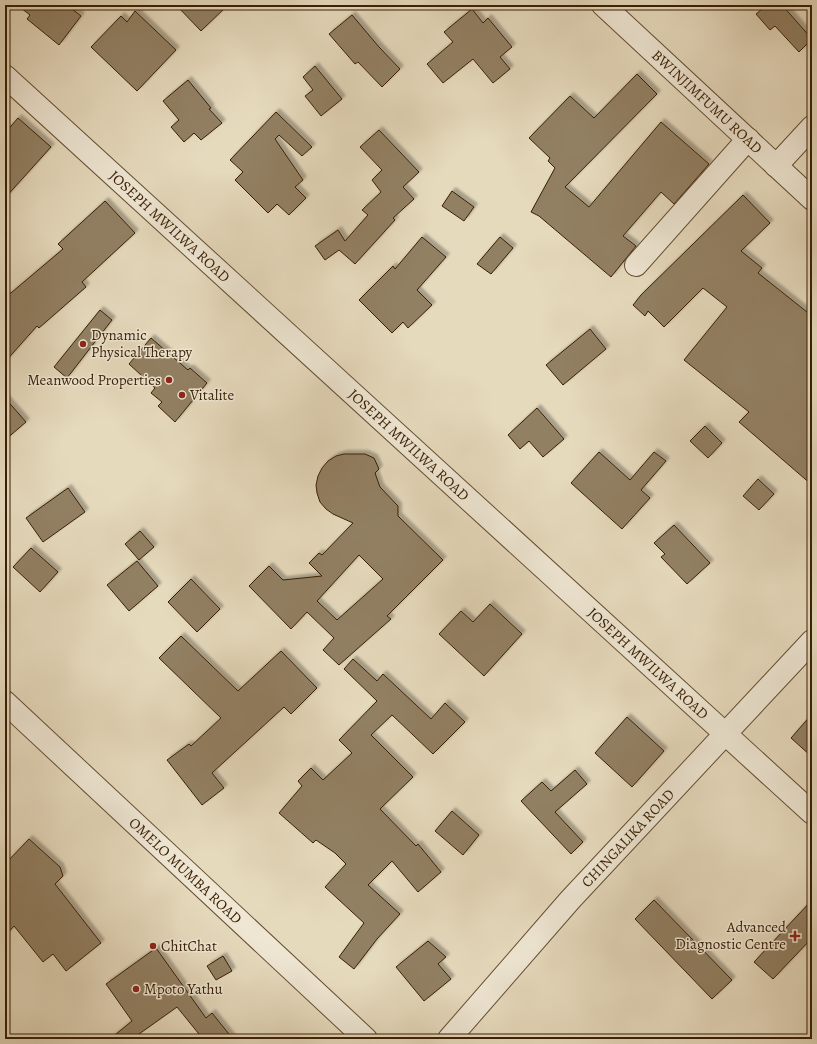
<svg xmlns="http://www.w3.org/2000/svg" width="817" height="1044" viewBox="0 0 817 1044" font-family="Alegreya,serif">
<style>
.building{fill:#928064;stroke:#381f04;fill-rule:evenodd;filter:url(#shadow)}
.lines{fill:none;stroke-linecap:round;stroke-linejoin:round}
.minor-casing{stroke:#644e32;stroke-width:24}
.minor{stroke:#efe7d4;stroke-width:22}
.poi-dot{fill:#8f2418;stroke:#efe7d4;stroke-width:1.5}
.labels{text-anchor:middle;stroke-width:3;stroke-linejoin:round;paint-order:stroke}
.street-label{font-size:15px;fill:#381f04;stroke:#efe7d4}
.poi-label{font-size:15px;fill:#381f04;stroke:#efe7d4;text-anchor:start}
</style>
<defs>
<filter id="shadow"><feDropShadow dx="3.5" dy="-3.5" stdDeviation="1" flood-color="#0004"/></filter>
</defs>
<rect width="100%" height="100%" fill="#e6dabd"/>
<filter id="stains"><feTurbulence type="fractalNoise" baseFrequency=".005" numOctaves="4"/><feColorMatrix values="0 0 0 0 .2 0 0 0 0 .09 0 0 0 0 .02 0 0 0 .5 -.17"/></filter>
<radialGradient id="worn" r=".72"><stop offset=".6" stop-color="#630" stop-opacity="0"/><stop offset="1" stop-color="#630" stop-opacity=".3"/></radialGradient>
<path class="building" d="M 17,5 L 67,5 L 81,16 L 59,45 L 27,19 L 30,15 Z
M 176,5 L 228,5 L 201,31 Z
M 767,5 L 782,5 L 812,39 L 799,52 L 775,26 L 770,30 L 756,14 Z
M 472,9 L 483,23 L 488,18 L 512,47 L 500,57 L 510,69 L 493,83 L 473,59 L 443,83 L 427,64 L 453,42 L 444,32 Z
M 135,11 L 176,50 L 137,91 L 91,47 L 121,16 L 127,22 Z
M 352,15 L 379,47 L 400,69 L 382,87 L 358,62 L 355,64 L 329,34 Z
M 315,66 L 342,99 L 321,116 L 305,96 L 313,90 L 303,77 Z
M 637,74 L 657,94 L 565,187 L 589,207 L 661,122 L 709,164 L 674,204 L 661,192 L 623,236 L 636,246 L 611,277 L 539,216 L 531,212 L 555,168 L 548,161 L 550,158 L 529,138 L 570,96 L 594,118 Z
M 188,80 L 211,108 L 209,109 L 222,123 L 201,140 L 194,133 L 184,142 L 171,127 L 179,120 L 163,101 Z
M 276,112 L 312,147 L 302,156 L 279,135 L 275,139 L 303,180 L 295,187 L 306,198 L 289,215 L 277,204 L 268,213 L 235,180 L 243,172 L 230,160 Z
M 18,118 L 51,147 L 5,198 L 5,133 Z
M 379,130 L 419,172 L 403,187 L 414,199 L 393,218 L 395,220 L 355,264 L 339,250 L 325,260 L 315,246 L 338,230 L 345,241 L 368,215 L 362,210 L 381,192 L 372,180 L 382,170 L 360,147 Z
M 452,191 L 474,207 L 464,221 L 442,206 Z
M 743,195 L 770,223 L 741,251 L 762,268 L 758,273 L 812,316 L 812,485 L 739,422 L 749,412 L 684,360 L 727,307 L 703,288 L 664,327 L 648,311 L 645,316 L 633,305 L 641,295 Z
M 105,201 L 135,233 L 82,282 L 86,287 L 39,328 L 37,326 L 5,362 L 5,298 L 63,249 L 58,244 Z
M 422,237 L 446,257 L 417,290 L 432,305 L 408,328 L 403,322 L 392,333 L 359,300 L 393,266 L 395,269 Z
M 500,237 L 513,248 L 491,274 L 477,264 Z
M 100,310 L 112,320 L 67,378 L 54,367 Z
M 590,329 L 606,349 L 563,385 L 546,365 Z
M 151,338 L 188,370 L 190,368 L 207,383 L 175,422 L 158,406 L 162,402 L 151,393 L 155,388 L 129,364 Z
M 5,398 L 26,422 L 5,440 Z
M 537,408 L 564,439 L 543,457 L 529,441 L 520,449 L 508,435 Z
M 705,426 L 722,443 L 708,458 L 690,441 Z
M 599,452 L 630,480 L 654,452 L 666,461 L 641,490 L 650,498 L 622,529 L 571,483 Z
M 344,454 L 365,454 L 374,458 L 379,469 L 375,473 L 380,487 L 398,506 L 398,516 L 443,560 L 387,616 L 391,619 L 339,665 L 323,650 L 334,638 L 307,612 L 291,629 L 249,586 L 269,566 L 283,580 L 322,576 L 309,563 L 319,553 L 322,555 L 353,523 L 333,514 L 326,509 L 320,502 L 317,493 L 316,485 L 318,476 L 322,468 L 328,461 L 336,456 ZM 359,555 L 383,579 L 337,620 L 317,601 Z
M 758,479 L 774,494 L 759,510 L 743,496 Z
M 68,488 L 85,512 L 43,542 L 26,518 Z
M 674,525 L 710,563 L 687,584 L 661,557 L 665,554 L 654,543 Z
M 140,531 L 154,547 L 139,560 L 125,544 Z
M 31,548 L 58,572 L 40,592 L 13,567 Z
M 137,561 L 158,586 L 129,611 L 107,585 Z
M 191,579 L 220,609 L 197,632 L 168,602 Z
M 490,604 L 522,634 L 484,676 L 439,634 L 461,611 L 473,622 Z
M 181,636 L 238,691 L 281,651 L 317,688 L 291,714 L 284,707 L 212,773 L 224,788 L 202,805 L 167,760 L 189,744 L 191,746 L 221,718 L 159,658 Z
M 353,659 L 377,681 L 383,674 L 431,719 L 445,703 L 465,722 L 433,754 L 392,715 L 371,735 L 413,777 L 380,809 L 416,846 L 418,844 L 441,872 L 418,892 L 392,861 L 368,885 L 400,914 L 377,939 L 354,969 L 339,957 L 364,923 L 325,887 L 346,864 L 335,853 L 316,840 L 313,843 L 279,813 L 302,786 L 298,781 L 311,768 L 323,780 L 352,753 L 339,740 L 377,701 L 344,669 Z
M 812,714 L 812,757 L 791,738 Z
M 627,717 L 664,751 L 632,787 L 595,753 Z
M 575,770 L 587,784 L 555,812 L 583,842 L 571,854 L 521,801 L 542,782 L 551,791 Z
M 452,811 L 479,835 L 463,855 L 435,831 Z
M 29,839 L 60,867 L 63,876 L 55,884 L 101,943 L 66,971 L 53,954 L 43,962 L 14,926 L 5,936 L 5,864 Z
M 654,900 L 732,980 L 712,999 L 635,919 Z
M 812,900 L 812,938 L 773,979 L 754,962 Z
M 428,941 L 446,957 L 438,964 L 451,979 L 424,1001 L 396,967 Z
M 156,948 L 206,1018 L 212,1013 L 233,1039 L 203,1039 L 177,1007 L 132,1039 L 110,1039 L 132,1021 L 106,984 Z
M 223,956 L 232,971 L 216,980 L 207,966 Z"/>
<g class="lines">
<defs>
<g id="minor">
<path id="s1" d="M 603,5 L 812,199"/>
<path id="s2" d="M 5,76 L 812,813"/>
<path d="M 776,166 L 812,127"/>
<path d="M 636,265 L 748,139"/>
<path id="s3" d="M 5,702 L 366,1039"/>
<path id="s4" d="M 449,1039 L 570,900 L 812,641"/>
</g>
</defs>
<use href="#minor" class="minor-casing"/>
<use href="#minor" class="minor"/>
</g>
<g class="poi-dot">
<circle cx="83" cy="344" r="4"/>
<circle cx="169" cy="380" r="4"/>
<circle cx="182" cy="395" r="4"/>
<path d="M793 930h4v4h4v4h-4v4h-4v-4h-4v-4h4z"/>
<circle cx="153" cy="946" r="4"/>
<circle cx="136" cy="989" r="4"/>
</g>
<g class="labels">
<g class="street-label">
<text dy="5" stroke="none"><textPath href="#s1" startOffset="142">BWINJIMFUMU ROAD</textPath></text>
<text dy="5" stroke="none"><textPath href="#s2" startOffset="223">JOSEPH MWILWA ROAD</textPath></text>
<text dy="5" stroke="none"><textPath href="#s2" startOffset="547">JOSEPH MWILWA ROAD</textPath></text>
<text dy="5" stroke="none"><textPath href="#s2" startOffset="871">JOSEPH MWILWA ROAD</textPath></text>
<text dy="5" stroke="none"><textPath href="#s4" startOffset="269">CHINGALIKA ROAD</textPath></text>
<text dy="5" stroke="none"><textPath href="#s3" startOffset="247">OMELO MUMBA ROAD</textPath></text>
</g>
<g class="poi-label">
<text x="91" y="340">Dynamic<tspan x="91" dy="17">Physical Therapy</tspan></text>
<text x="161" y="385" text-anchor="end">Meanwood Properties</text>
<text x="190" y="400">Vitalite</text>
<text x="786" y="932" text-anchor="end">Advanced<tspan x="786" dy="17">Diagnostic Centre</tspan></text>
<text x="161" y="951">ChitChat</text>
<text x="144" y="994">Mpoto Yathu</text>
</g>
</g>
<rect width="817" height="1044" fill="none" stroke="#e6dabd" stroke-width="20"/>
<rect x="6" y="6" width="805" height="1032" fill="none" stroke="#381f04" stroke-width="2"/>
<rect x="10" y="10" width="797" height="1024" fill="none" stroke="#381f04"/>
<rect width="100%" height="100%" filter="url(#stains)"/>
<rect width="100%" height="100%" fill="url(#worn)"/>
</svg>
